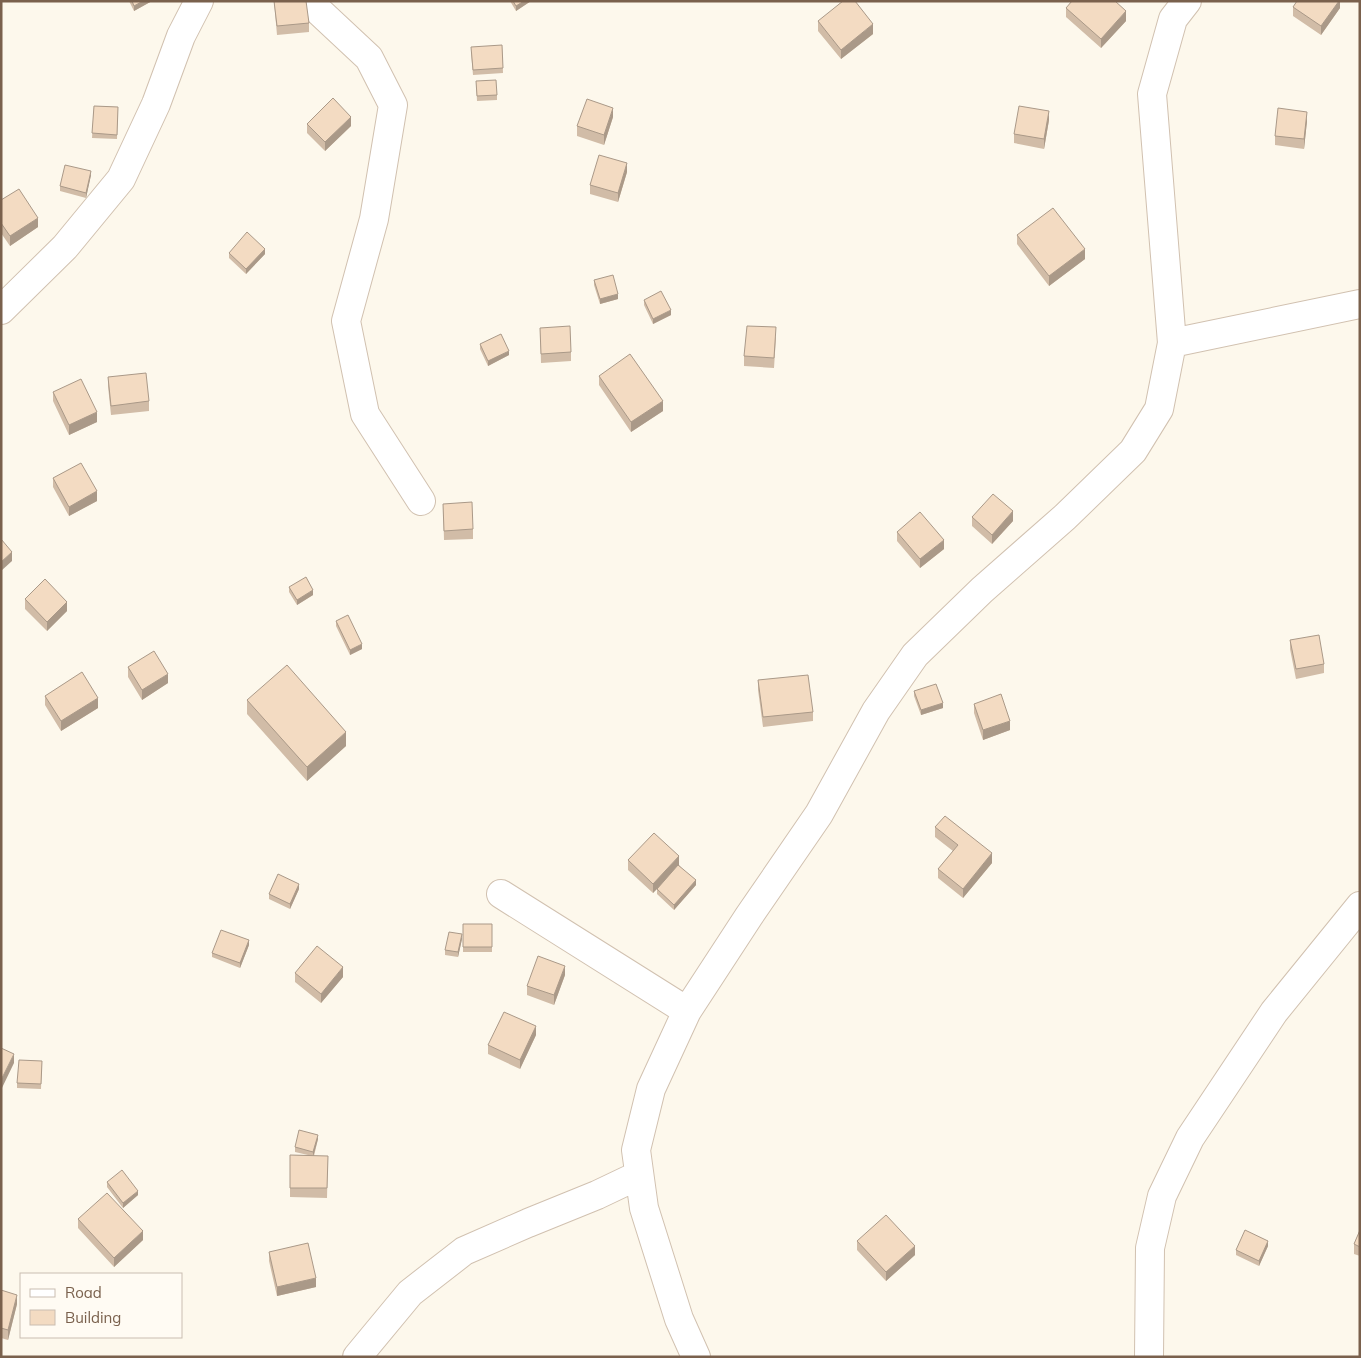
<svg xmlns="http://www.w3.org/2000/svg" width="1361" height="1358" viewBox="0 0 1361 1358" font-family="Mulish,sans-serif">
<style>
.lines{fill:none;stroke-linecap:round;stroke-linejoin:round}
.minor-casing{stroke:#d1c1b0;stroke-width:30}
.minor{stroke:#fff;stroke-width:28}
.wall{fill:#d1bca7}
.shaded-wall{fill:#a98}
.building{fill:#f3dbc2;stroke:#a98}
</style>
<rect width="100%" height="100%" fill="#fdf8ec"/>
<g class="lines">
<defs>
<path id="minor" d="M 308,1 L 369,58 L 393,105 L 374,219 L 346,321 L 365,414 L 421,501
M 1,310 L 65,247 L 121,179 L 156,104 L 181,36 L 199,1
M 1172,343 L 1360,304
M 501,894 L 687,1011
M 357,1357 L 410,1293 L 464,1251 L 528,1223 L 597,1195 L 639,1175
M 696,1357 L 679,1319 L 644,1208 L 636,1150 L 651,1089 L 687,1011 L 749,916 L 819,814 L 876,711 L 915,655 L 982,590 L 1065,517 L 1133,451 L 1159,409 L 1172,343 L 1152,94 L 1173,19 L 1187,1
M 1149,1357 L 1150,1248 L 1162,1196 L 1190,1138 L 1274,1012 L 1360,906"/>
</defs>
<use href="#minor" class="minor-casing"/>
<use href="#minor" class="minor"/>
</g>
<path class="wall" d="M 129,1 L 152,1 L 134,11 Z
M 274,1 L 309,23 L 309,32 L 277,35 Z
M 510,1 L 531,1 L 516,11 Z
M 1340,1 L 1340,8 L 1321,35 L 1293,16 L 1293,7 Z
M 1066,8 L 1126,21 L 1101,48 L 1066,17 Z
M 818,21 L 873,34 L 841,59 L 818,31 Z
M 502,45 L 503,73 L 473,75 L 471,52 Z
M 476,81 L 497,95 L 497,100 L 477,101 Z
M 94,106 L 118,107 L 117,139 L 92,138 Z
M 613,117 L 604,145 L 577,136 L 577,126 Z
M 1049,120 L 1044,149 L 1014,143 L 1014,134 Z
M 1307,121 L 1304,149 L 1275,145 L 1275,136 Z
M 307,124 L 351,126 L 325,151 L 307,133 Z
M 627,172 L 618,202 L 590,194 L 590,185 Z
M 91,175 L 86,198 L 60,191 L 60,186 Z
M 1,200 L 38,227 L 10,246 L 1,233 Z
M 1017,235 L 1085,259 L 1049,286 L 1017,244 Z
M 229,253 L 265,254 L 246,274 L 229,258 Z
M 594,280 L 618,299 L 600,304 L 594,285 Z
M 644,300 L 671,315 L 653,324 L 644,305 Z
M 540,328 L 571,352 L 571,361 L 541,363 Z
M 776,337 L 774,368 L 744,366 L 744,356 Z
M 480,344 L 509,355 L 488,366 L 480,349 Z
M 599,376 L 663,411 L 631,432 L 599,385 Z
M 108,377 L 149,401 L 149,411 L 111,415 L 108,386 Z
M 53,392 L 97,422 L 69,435 L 53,401 Z
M 53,478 L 97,501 L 69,516 L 53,487 Z
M 443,504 L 473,529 L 473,539 L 444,540 Z
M 972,517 L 1013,521 L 992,544 L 972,526 Z
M 897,532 L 944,549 L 920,568 L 897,541 Z
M 289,587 L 313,595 L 297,605 L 289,592 Z
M 25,599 L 67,611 L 47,631 L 25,609 Z
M 336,621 L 362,649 L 350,655 L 336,626 Z
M 1290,640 L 1324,664 L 1324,673 L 1296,679 L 1290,649 Z
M 128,667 L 168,683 L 142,700 L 128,677 Z
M 758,680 L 813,712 L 813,721 L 763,727 L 758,690 Z
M 914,691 L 943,708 L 921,715 L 914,696 Z
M 45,696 L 98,708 L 61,731 L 45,705 Z
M 247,700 L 346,746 L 307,781 L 247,714 Z
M 974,704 L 1010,730 L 983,740 L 974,713 Z
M 935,827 L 992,863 L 963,898 L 938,878 L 938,869 L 953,851 L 935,837 Z
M 628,860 L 679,865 L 696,885 L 674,910 L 657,894 L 657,889 L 653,893 L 628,870 Z
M 299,889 L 290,909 L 269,899 L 269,894 Z
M 463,924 L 492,924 L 492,952 L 463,952 Z
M 462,939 L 458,957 L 445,955 L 445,950 Z
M 249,945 L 240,968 L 212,957 L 212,953 Z
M 295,973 L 343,977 L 321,1003 L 295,982 Z
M 565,975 L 554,1005 L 527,995 L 527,986 Z
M 536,1035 L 520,1069 L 488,1054 L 488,1045 Z
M 42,1061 L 41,1089 L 17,1088 L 17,1083 Z
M 318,1139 L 314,1156 L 328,1156 L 327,1198 L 290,1197 L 290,1155 L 308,1155 L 295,1152 L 295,1147 Z
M 107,1182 L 138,1195 L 123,1208 L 107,1187 Z
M 78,1219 L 143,1240 L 114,1267 L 78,1228 Z
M 1360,1230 L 1360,1256 L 1354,1254 L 1354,1244 Z
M 857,1241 L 915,1255 L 886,1281 L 857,1250 Z
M 1268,1246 L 1259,1266 L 1236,1255 L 1236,1250 Z
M 269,1252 L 316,1287 L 277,1296 L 269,1261 Z
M 1,1290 L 17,1304 L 8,1340 L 1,1338 Z"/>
<path class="shaded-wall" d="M 143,1 L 152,1 L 134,11 L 134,6 Z
M 524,1 L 531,1 L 516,11 L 516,6 Z
M 1339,1 L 1340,1 L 1340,8 L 1321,35 L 1321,26 Z
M 1126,11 L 1126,21 L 1101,48 L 1101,39 Z
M 873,24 L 873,34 L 841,59 L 841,50 Z
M 613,108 L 613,117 L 604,145 L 604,135 Z
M 1049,111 L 1049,120 L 1044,149 L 1044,139 Z
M 1307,112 L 1307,121 L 1304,149 L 1304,139 Z
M 351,117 L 351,126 L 325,151 L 325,142 Z
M 627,163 L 627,172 L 618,202 L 618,193 Z
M 91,171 L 91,175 L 86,198 L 86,193 Z
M 38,218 L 38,227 L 10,246 L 10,236 Z
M 265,249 L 265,254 L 246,274 L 246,269 Z
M 1085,249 L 1085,259 L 1049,286 L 1049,276 Z
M 618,294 L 618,299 L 600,304 L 600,299 Z
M 671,310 L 671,315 L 653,324 L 653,319 Z
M 509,351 L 509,355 L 488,366 L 488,361 Z
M 663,401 L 663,411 L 631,432 L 631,422 Z
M 97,412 L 97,422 L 69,435 L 69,425 Z
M 97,491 L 97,501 L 69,516 L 69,507 Z
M 1013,511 L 1013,521 L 992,544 L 992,535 Z
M 944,540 L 944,549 L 920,568 L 920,559 Z
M 12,552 L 12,561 L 1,571 L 1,562 Z
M 313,590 L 313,595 L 297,605 L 297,600 Z
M 67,602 L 67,611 L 47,631 L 47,622 Z
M 362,644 L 362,649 L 350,655 L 350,650 Z
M 168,674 L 168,683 L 142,700 L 142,690 Z
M 98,698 L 98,708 L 61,731 L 61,721 Z
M 943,703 L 943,708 L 921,715 L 921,710 Z
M 1010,721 L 1010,730 L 983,740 L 983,730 Z
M 346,732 L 346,746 L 307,781 L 307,767 Z
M 992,853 L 992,863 L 963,898 L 963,889 Z
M 679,856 L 679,866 L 653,893 L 653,884 Z
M 696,880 L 696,885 L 674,910 L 674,905 Z
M 299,884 L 299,889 L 290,909 L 290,904 Z
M 462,934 L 462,939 L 458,957 L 458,952 Z
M 249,940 L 249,945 L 240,968 L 240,963 Z
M 565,966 L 565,975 L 554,1005 L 554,995 Z
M 343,967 L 343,977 L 321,1003 L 321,994 Z
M 536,1026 L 536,1035 L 520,1069 L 520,1060 Z
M 14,1054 L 14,1063 L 1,1090 L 1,1080 Z
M 318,1135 L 318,1139 L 313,1157 L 313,1152 Z
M 138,1191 L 138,1195 L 123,1208 L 123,1203 Z
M 143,1231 L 143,1240 L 114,1267 L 114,1258 Z
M 1268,1241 L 1268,1246 L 1259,1266 L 1259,1261 Z
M 915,1246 L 915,1255 L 886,1281 L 886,1272 Z
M 316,1278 L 316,1287 L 277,1296 L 277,1287 Z
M 17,1295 L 17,1304 L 8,1340 L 8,1330 Z"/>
<path class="building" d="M 132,1 L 143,1 L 134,6 Z
M 274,1 L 306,1 L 309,23 L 277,26 Z
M 513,1 L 524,1 L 516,6 Z
M 843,1 L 855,1 L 873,24 L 841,50 L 818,21 Z
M 1072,1 L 1115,1 L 1126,11 L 1101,39 L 1066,8 Z
M 1297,1 L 1339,1 L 1321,26 L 1293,7 Z
M 502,45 L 503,68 L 473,70 L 471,47 Z
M 496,80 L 497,95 L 477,96 L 476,81 Z
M 333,98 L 351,117 L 325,142 L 307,124 Z
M 587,99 L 613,108 L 604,135 L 577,126 Z
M 94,106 L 118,107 L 117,135 L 92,133 Z
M 1019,106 L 1049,111 L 1044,139 L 1014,134 Z
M 1278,108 L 1307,112 L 1304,139 L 1275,136 Z
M 599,155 L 627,163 L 618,193 L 590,185 Z
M 65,165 L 91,171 L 86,193 L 60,186 Z
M 19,189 L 38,218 L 10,236 L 1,223 L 1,200 Z
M 1053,208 L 1085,249 L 1049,276 L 1017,235 Z
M 247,232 L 265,249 L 246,269 L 229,253 Z
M 613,275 L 618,294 L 600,299 L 594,280 Z
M 661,291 L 671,310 L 653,319 L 644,300 Z
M 570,326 L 571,352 L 541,354 L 540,328 Z
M 747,326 L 776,327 L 774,358 L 744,356 Z
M 501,334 L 509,351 L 488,361 L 480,344 Z
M 630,354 L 663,401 L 631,422 L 599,376 Z
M 146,373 L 149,401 L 111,406 L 108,377 Z
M 81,379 L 97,412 L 69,425 L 53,392 Z
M 81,463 L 97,491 L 69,507 L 53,478 Z
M 993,494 L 1013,511 L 992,535 L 972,517 Z
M 472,502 L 473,529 L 444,531 L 443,504 Z
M 920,512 L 944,540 L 920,559 L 897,532 Z
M 1,539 L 12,552 L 1,562 Z
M 306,577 L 313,590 L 297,600 L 289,587 Z
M 45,579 L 67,602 L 47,622 L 25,599 Z
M 348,615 L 362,644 L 350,650 L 336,621 Z
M 1319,635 L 1324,664 L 1296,669 L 1290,640 Z
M 154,651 L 168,674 L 142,690 L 128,667 Z
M 287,665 L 346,732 L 307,767 L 247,700 Z
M 82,672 L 98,698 L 61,721 L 45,696 Z
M 808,675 L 813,712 L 763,717 L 758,680 Z
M 936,684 L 943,703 L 921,710 L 914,691 Z
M 1001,694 L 1010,721 L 983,730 L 974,704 Z
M 945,816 L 992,853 L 963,889 L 938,869 L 958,845 L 935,827 Z
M 654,833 L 679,856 L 653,884 L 628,860 Z
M 678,865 L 696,880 L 674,905 L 657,889 Z
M 278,874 L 299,884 L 290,904 L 269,894 Z
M 463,924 L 492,924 L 492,947 L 463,947 Z
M 221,930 L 249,940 L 240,963 L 212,953 Z
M 449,932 L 462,934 L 458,952 L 445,950 Z
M 317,946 L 343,967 L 321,994 L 295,973 Z
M 538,956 L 565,966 L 554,995 L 527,986 Z
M 504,1012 L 536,1026 L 520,1060 L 488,1045 Z
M 1,1048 L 14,1054 L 1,1080 Z
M 19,1060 L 42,1061 L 41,1084 L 17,1083 Z
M 299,1130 L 318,1135 L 313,1152 L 295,1147 Z
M 290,1155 L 328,1156 L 327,1188 L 290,1188 Z
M 122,1170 L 138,1191 L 123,1203 L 107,1182 Z
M 107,1193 L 143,1231 L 114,1258 L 78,1219 Z
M 886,1215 L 915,1246 L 886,1272 L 857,1241 Z
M 1245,1230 L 1268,1241 L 1259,1261 L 1236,1250 Z
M 1360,1230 L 1360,1247 L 1354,1244 Z
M 308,1243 L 316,1278 L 277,1287 L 269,1252 Z
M 1,1290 L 17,1295 L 8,1330 L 1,1328 Z"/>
<rect width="1361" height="1358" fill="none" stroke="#7a614d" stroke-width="5"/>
<rect x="20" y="1273" width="162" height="65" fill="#fffbf3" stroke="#cabdb1"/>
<rect x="30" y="1289" width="25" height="8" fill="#ffffff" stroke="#cabdb1"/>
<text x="65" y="1298" font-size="15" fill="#7a614d">Road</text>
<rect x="30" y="1310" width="25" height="15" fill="#f3dbc2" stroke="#cabdb1"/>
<text x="65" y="1323" font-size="15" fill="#7a614d">Building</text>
</svg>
